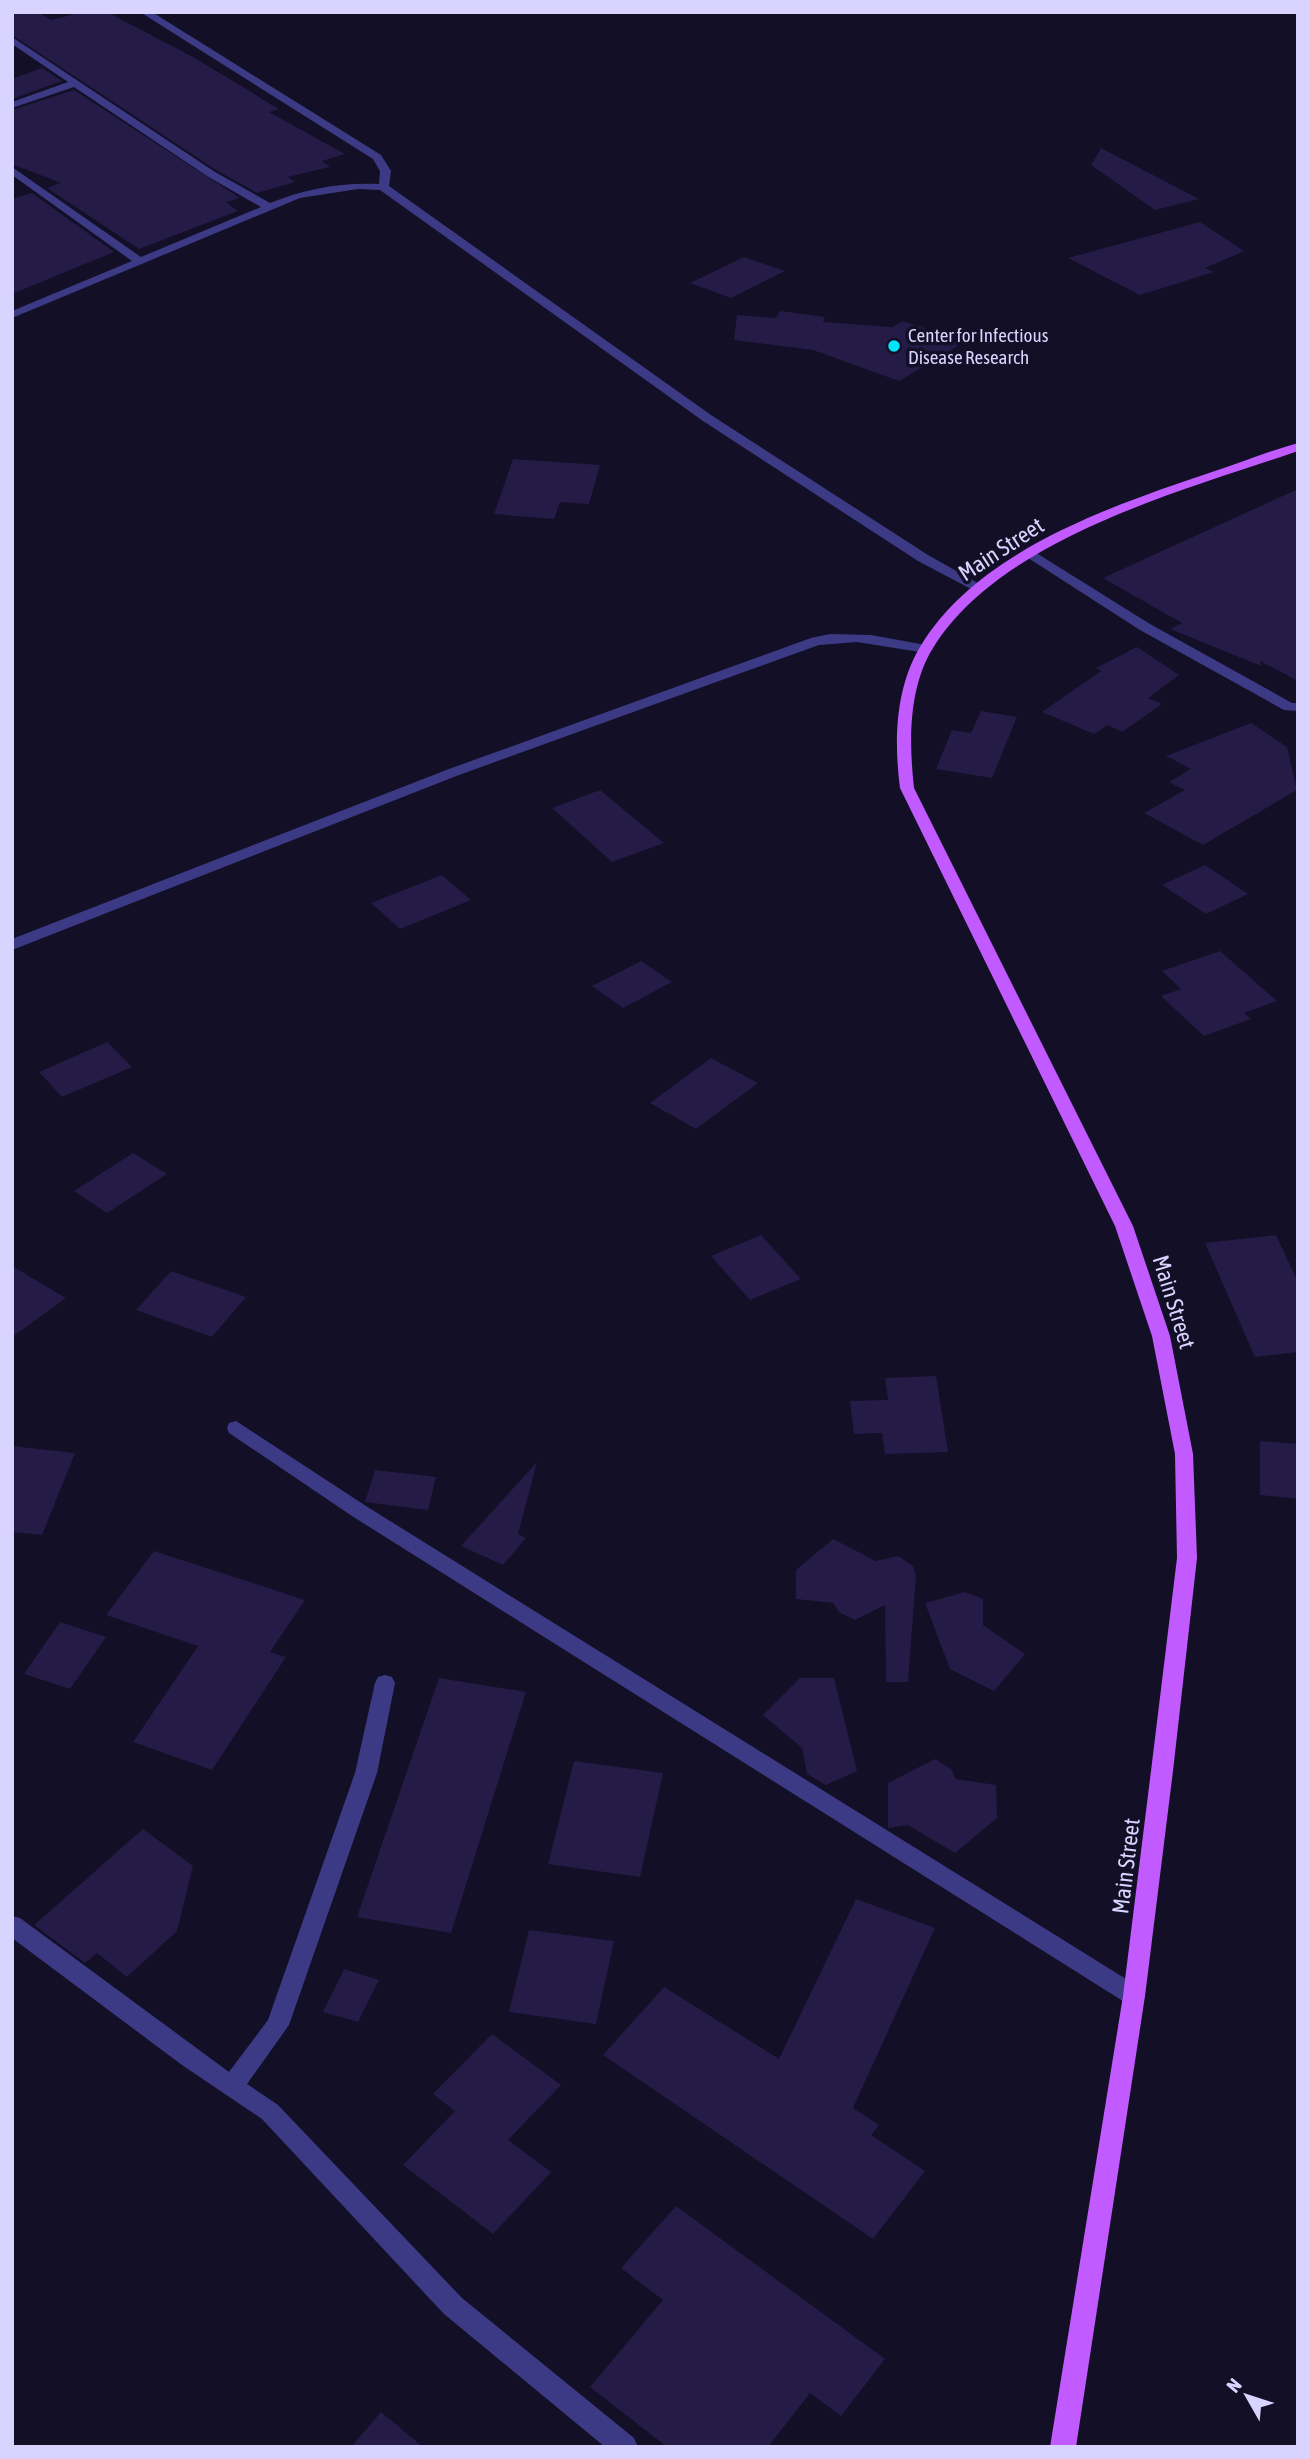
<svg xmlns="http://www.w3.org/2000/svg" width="1310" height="2459" viewBox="0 0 1310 2459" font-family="'Asap Condensed',sans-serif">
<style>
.building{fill:#241b47}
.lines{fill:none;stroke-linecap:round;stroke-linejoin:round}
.minor{fill:#3d3a85;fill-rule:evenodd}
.major{fill:#c25bff;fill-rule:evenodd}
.poi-dot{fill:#00e5ff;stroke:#130f26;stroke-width:2.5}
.labels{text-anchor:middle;stroke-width:7;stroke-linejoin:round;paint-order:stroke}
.far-poi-label{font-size:19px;fill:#d9d4ff;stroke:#130f26;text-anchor:start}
.street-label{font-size:23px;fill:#d9d4ff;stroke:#130f26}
</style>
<rect width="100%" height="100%" fill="#130f26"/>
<path class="building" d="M 12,12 L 38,12 L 51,20 L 83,12 L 107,12 L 193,57 L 279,109 L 269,112 L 345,154 L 322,161 L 330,167 L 288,177 L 295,182 L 257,193 L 216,170 L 12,35 Z
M 42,68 L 62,81 L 12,99 L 12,79 Z
M 74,90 L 240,198 L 226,202 L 238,211 L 139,249 L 47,188 L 61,183 L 12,164 L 12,110 Z
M 1101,148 L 1199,199 L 1155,210 L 1091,165 Z
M 32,193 L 114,252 L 12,294 L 12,199 Z
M 1200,222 L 1244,251 L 1205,268 L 1214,272 L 1140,295 L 1068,258 Z
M 744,257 L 785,271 L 731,298 L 690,283 Z
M 780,311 L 825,317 L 823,322 L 892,327 L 903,321 L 965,342 L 899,381 L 813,350 L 734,340 L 737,315 L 776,318 Z
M 513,459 L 600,465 L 589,504 L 560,502 L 554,519 L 494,514 Z
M 1298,489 L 1298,681 L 1260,661 L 1261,666 L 1170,629 L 1182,623 L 1103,578 Z
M 1137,647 L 1179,675 L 1148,698 L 1162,704 L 1122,732 L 1108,725 L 1094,734 L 1042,712 L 1101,671 L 1096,668 Z
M 981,711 L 1017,717 L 992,778 L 936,769 L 952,730 L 971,733 Z
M 1251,723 L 1287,747 L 1297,790 L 1203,845 L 1144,813 L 1185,790 L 1169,782 L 1191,769 L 1166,756 Z
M 600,790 L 664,843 L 612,862 L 552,808 Z
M 1205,865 L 1248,894 L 1206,914 L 1162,885 Z
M 442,875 L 471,900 L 400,929 L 371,903 Z
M 1220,951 L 1277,1001 L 1244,1013 L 1251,1019 L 1204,1036 L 1161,996 L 1181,989 L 1162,971 Z
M 641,961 L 672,982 L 623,1008 L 592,986 Z
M 107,1042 L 132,1067 L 62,1097 L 39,1072 Z
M 711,1058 L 758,1083 L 696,1129 L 650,1103 Z
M 133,1153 L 167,1174 L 107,1213 L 74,1191 Z
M 761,1235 L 801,1279 L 750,1300 L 711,1256 Z
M 1276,1235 L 1298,1282 L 1298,1352 L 1255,1357 L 1205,1243 Z
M 12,1266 L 66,1298 L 12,1337 Z
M 171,1271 L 246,1297 L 212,1337 L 136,1310 Z
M 936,1376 L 948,1452 L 885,1454 L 882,1433 L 854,1434 L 850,1401 L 888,1400 L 885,1378 Z
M 1260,1441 L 1298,1444 L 1298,1499 L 1260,1495 Z
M 12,1446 L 75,1453 L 42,1535 L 12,1532 Z
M 537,1462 L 518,1534 L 526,1538 L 503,1565 L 461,1546 Z
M 375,1470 L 436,1477 L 428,1510 L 365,1502 Z
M 833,1539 L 876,1561 L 898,1556 L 913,1566 L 916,1575 L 908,1682 L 886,1682 L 885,1605 L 855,1620 L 839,1612 L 833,1603 L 796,1599 L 796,1570 Z
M 154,1551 L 305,1600 L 270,1652 L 286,1657 L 212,1770 L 133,1742 L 198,1646 L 106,1615 Z
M 965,1592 L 983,1599 L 983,1625 L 1025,1654 L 994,1691 L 950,1669 L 925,1603 Z
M 60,1622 L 106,1637 L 70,1689 L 24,1674 Z
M 439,1678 L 526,1692 L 451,1933 L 357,1917 Z
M 800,1678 L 834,1678 L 857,1771 L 826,1785 L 807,1774 L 802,1748 L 763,1715 Z
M 935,1759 L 951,1769 L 956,1779 L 996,1785 L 997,1818 L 955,1853 L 908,1825 L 888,1828 L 888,1783 Z
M 574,1761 L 663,1773 L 640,1877 L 548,1864 Z
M 143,1829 L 193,1866 L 177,1931 L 127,1977 L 97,1953 L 85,1963 L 34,1925 Z
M 856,1899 L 935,1928 L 853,2108 L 879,2125 L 871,2135 L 925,2171 L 873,2239 L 603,2055 L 664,1987 L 779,2059 Z
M 529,1930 L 614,1941 L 596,2024 L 509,2012 Z
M 344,1969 L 379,1980 L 358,2022 L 323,2012 Z
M 492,2034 L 561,2085 L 508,2140 L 551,2172 L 493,2234 L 403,2165 L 455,2111 L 433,2094 Z
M 676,2206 L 885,2359 L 841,2416 L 810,2393 L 768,2447 L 667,2447 L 590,2387 L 663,2300 L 621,2268 Z
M 381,2412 L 423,2447 L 351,2447 Z"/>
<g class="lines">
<path class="minor" d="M 140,12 L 152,12 L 381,155 L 391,171 L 389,186 L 711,415 L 928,555 L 985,587 L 978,591 L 973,590 L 918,561 L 703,421 L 380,190 L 358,189 L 300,198 L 12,318 L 12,311 L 132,261 L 12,175 L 12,167 L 141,257 L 261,207 L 207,176 L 74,87 L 12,108 L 12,102 L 68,82 L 12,44 L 12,37 L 215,172 L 270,203 C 304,189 342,182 379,184 L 380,171 L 373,159 Z
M 1030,549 L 1150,624 L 1292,703 L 1298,703 L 1298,711 L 1284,710 L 1140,630 L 1025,556 L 1024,553 Z
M 830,634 L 871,635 L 926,645 L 933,649 L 926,653 L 857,642 L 819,645 L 459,775 L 12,950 L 12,939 L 449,769 L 811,638 Z
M 236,1421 L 366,1506 L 1142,1989 L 1145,1996 L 1142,2003 L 1134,2006 L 1126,2003 L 352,1516 L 229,1433 L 227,1428 L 229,1423 Z
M 385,1675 L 392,1677 L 395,1683 L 377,1773 L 289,2025 L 247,2084 L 278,2105 L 462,2298 L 634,2438 L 638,2447 L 605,2447 L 444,2314 L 262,2119 L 182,2065 L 12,1938 L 12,1916 L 20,1918 L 229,2072 L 268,2020 L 355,1773 L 375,1683 L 378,1677 Z"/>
<path class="major" d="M 1298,443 L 1298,451 C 1182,491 1001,538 933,648 C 908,688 909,743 914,788 L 1133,1226 L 1170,1336 L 1193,1454 L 1197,1558 L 1173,1771 L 1145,1996 L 1076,2447 L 1050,2447 L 1123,1996 L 1151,1771 L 1177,1558 L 1175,1454 L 1152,1336 L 1115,1226 L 900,788 C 894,742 895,689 920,647 C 977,551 1111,506 1212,472 C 1240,463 1269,451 1298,443 Z"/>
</g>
<circle class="poi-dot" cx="894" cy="346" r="7"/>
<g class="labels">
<g class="far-poi-label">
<text x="908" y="342">Center for Infectious<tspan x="908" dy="22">Disease Research</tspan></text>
</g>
<g class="street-label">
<text transform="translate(1001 549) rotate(-33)" y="8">Main Street</text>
<text transform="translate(1174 1302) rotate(73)" y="8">Main Street</text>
<text transform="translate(1126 1866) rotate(-83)" y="8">Main Street</text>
</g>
</g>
<rect width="1310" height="2459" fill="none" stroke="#d9d4ff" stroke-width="28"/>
<g transform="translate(1247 2396) rotate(309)" stroke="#130f26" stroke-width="5" paint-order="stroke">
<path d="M0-5L12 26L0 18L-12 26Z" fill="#d9d4ff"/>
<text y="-10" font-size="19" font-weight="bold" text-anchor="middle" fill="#d9d4ff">N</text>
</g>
</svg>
